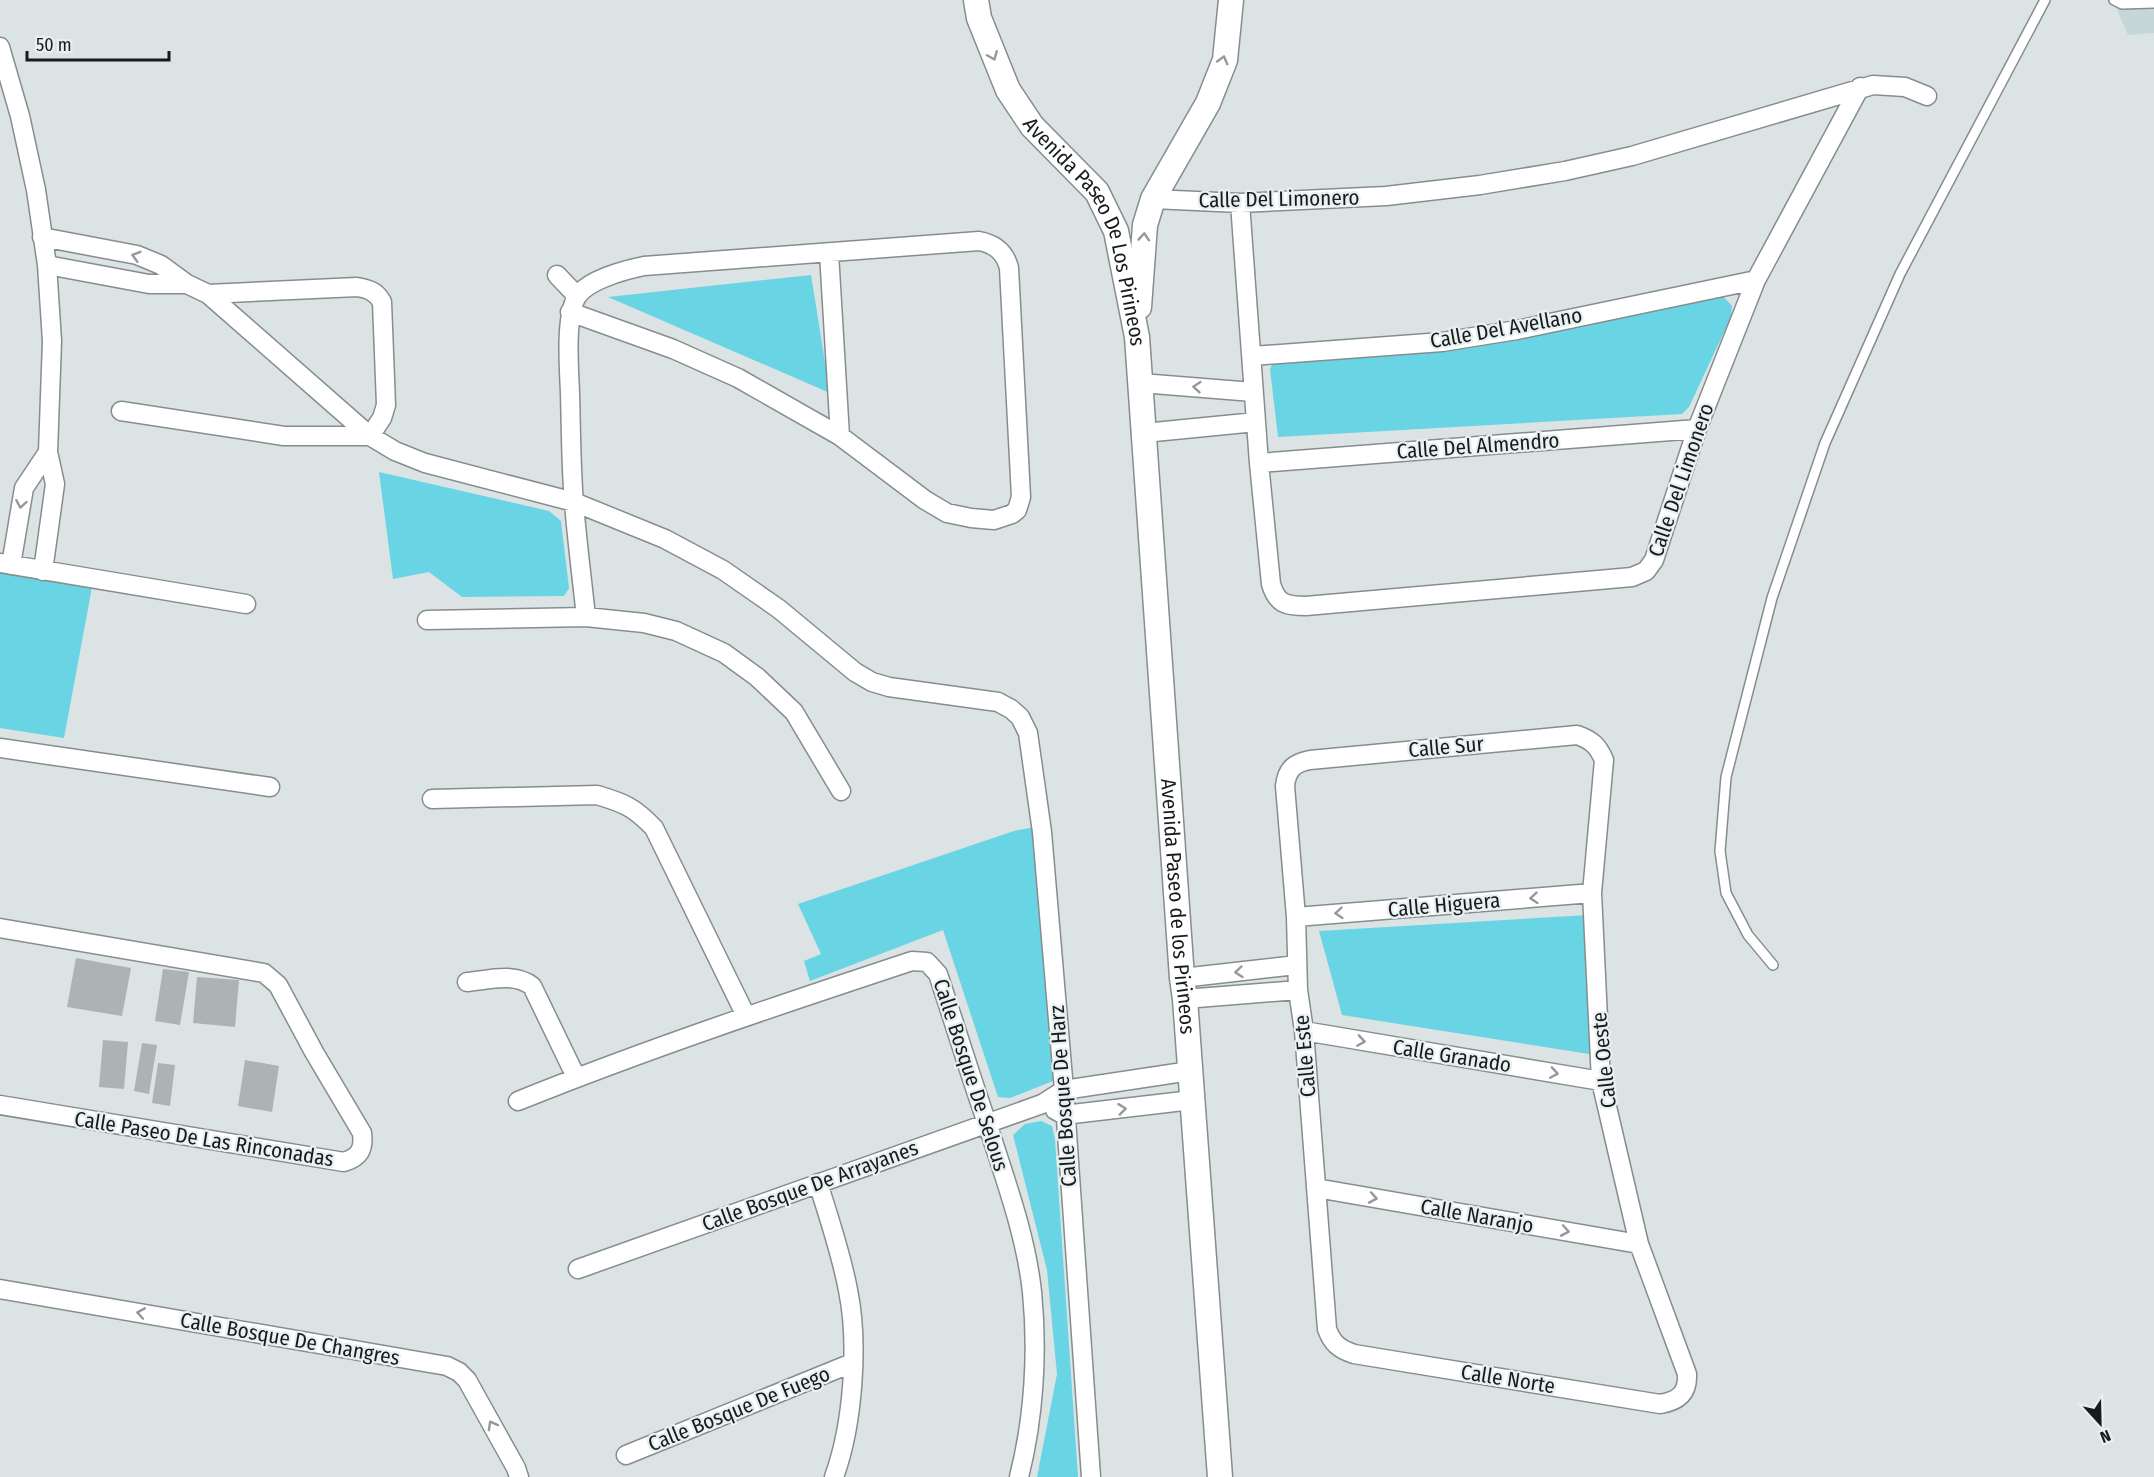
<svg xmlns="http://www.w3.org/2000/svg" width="2154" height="1477" viewBox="0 0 2154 1477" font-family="'Fira Sans Condensed',sans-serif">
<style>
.built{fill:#c6d7d9}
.green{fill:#69d4e3}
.building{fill:#acb3b4}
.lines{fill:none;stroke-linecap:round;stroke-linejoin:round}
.lane-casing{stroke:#868d8e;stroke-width:12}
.street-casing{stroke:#868d8e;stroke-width:21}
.secondary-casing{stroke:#868d8e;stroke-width:27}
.lane{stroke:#fff;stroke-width:9}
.street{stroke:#fff;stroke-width:18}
.secondary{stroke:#fff;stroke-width:24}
.oneway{stroke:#979898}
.labels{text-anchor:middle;stroke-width:4.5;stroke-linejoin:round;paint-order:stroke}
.street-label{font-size:21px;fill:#181b1b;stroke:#e8f0f1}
</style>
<rect width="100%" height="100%" fill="#dbe3e4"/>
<path class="built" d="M 2113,0 L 2154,0 L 2154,33 L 2128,35 Z"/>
<path class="green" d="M 811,275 L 830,393 L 608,297 Z
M 1720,293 L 1732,306 L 1731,317 L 1689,407 L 1682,414 L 1278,437 L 1270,369 L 1275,359 Z
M 379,472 L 549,511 L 561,521 L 569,588 L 564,596 L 462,597 L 429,572 L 393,579 Z
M 0,572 L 92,587 L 64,738 L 0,728 Z
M 1035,827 L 1053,1081 L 1010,1098 L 998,1097 L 943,930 L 810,981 L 804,961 L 821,954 L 798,904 L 1014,831 Z
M 1588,915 L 1602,1056 L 1342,1015 L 1319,931 Z
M 1041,1121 L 1052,1126 L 1055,1140 L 1078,1477 L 1037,1477 L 1057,1374 L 1047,1270 L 1013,1135 L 1025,1124 Z"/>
<path class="building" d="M 76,958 L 131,968 L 122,1016 L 67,1007 Z
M 163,969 L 189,972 L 180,1025 L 155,1021 Z
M 197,977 L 239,980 L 235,1027 L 193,1023 Z
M 103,1040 L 128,1042 L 124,1089 L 99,1087 Z
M 142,1043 L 157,1045 L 149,1094 L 134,1091 Z
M 245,1060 L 279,1066 L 272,1112 L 238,1106 Z
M 158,1063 L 175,1065 L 170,1106 L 152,1103 Z"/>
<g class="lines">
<defs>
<path id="lane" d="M 2114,0 L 2122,4 L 2154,3
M 1773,965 L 1748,935 L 1726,893 L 1720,851 L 1726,777 L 1772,598 L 1825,443 L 1900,274 L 2045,0"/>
<path id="street" d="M 0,47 L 20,116 L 36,190 L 47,265 L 52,341 L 48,452 L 55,484 L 43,571
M 1153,199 L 1240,203 L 1386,196 L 1480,185 L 1565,171 L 1632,156 L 1873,85 L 1905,87 L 1927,96
M 1240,203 L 1259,463 L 1271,584 C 1277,604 1286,606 1306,606 L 1632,577 L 1646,571 L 1654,560 L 1697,429 L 1756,280 L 1860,87
M 42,237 L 137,255 L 161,265 L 187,284 L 208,294 L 370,436 L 395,451 L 425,463 L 574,502 L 665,539 L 723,570 L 779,609 L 855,672 L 872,682 L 889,687 L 998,702 L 1011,709 L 1020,717 L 1028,733 L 1042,832 L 1064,1090 L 1091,1477
M 829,253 L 840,436
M 47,265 L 149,284 L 187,284
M 557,275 L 577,296
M 570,312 L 673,349 L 738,378 L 840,436 L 925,500 L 947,513 L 971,518 L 994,520 L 1012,514 L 1017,510 L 1021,497 L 1009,268 C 1005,252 995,244 979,241 L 644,266 C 625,270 586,280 576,298 C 565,320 569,368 570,393 C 571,430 571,467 574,503 C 577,541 582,579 586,617
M 1252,356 L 1442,342 L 1517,330 L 1756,280
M 1141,383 L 1253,392
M 121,411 L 284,436 L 370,436 L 382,418 L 386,405 L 382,302 C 376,291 368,289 357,287 L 208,294
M 1144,433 L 1256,422
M 1259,463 L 1697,429
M 0,563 L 246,604
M 11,565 L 24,488 L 48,452
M 427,620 L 586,617 L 644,623 L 676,631 L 724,653 L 757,677 L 794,712 L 841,791
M 1577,735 C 1592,740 1598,746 1604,760 L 1592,893 L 1601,1081 L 1639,1244 L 1687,1374 C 1688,1393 1679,1401 1660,1404 L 1354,1354 C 1339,1349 1332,1343 1327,1329 L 1304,1031 L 1298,990 L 1296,917 L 1285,786 C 1287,769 1294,763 1310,760 Z
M 0,748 L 270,787
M 432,799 L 597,795 C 624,803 634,807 654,828 L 746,1016
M 1296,917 L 1592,893
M 0,928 L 264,973 L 278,985 L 314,1052 L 362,1133 C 364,1149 360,1157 344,1162 L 0,1105
M 1182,978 L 1296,965
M 467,982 C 488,980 514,972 532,986 L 576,1077
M 1185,999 L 1298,990
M 1304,1031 L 1601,1081
M 518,1101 C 647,1049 779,1005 912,961 L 927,962 L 938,974 C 955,1025 971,1078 989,1129 C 1006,1182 1026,1236 1032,1292 C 1038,1352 1034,1418 1019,1477
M 1055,1110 L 1064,1115 L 1192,1100
M 818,1183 C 829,1218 841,1253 848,1290 C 859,1344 853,1425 834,1477
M 1316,1188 L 1639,1244
M 578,1269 L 1042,1104 L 1064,1090 L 1190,1071
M 0,1289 L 447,1366 L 459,1372 L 467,1380 L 516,1468 L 519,1477
M 626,1455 L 852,1363"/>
<g id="secondary">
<path id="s1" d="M 976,0 L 979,18 L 1008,90 L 1032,126 L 1097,192 L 1116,231 L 1137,337 L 1182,978 L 1185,999 L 1220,1477"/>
<path d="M 1139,307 L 1145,225 L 1153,199 L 1208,103 L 1225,60 L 1231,0"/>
</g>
</defs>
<use href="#lane" class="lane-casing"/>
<use href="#street" class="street-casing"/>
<use href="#secondary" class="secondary-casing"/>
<use href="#lane" class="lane"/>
<use href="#street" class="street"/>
<use href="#secondary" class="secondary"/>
</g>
<defs><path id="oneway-chevron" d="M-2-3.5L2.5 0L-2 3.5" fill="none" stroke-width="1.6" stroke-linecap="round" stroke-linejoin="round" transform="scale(1.5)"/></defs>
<g class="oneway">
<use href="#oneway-chevron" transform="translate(993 56) rotate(68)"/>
<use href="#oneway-chevron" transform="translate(1223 60) rotate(-75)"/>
<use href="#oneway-chevron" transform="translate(1144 237) rotate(-86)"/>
<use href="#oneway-chevron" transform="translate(136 256) rotate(-164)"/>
<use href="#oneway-chevron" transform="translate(1197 387) rotate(-175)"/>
<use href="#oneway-chevron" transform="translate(21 504) rotate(100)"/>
<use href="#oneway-chevron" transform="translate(1534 898) rotate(175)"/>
<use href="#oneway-chevron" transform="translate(1339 913) rotate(175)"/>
<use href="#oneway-chevron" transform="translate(1239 972) rotate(174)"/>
<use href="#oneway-chevron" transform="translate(1361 1041) rotate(9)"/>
<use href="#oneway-chevron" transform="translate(1554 1073) rotate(9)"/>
<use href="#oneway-chevron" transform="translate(1122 1109) rotate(-7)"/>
<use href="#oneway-chevron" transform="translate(1373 1198) rotate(10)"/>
<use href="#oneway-chevron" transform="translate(1565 1231) rotate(10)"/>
<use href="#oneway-chevron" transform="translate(141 1313) rotate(-170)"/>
<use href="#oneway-chevron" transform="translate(492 1425) rotate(-119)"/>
</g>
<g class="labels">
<g class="street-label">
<text transform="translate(1279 199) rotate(-1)" y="7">Calle Del Limonero</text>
<text dy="7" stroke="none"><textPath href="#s1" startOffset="262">Avenida Paseo De Los Pirineos</textPath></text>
<text transform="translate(1506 328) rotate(-10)" y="7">Calle Del Avellano</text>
<text transform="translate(1478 446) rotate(-4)" y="7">Calle Del Almendro</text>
<text transform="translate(1681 480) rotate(-71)" y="7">Calle Del Limonero</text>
<text transform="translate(1446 747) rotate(-5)" y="7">Calle Sur</text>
<text transform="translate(1444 905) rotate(-5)" y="7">Calle Higuera</text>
<text dy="7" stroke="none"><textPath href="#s1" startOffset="954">Avenida Paseo de los Pirineos</textPath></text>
<text transform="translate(1305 1056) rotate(-95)" y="7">Calle Este</text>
<text transform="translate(1452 1056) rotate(9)" y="7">Calle Granado</text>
<text transform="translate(1604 1060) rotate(-96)" y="7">Calle Oeste</text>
<text transform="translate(971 1075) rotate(72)" y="7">Calle Bosque De Selous</text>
<text transform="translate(1063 1096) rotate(-94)" y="7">Calle Bosque De Harz</text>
<text transform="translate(204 1139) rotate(9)" y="7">Calle Paseo De Las Rinconadas</text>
<text transform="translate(810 1186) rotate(-20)" y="7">Calle Bosque De Arrayanes</text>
<text transform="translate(1477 1216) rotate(10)" y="7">Calle Naranjo</text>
<text transform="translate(290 1339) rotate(10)" y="7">Calle Bosque De Changres</text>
<text transform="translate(1508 1379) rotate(9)" y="7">Calle Norte</text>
<text transform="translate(739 1409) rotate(-22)" y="7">Calle Bosque De Fuego</text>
</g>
</g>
<g transform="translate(2100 1423) rotate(158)" stroke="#e8f0f1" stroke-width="4.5" paint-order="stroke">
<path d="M0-4.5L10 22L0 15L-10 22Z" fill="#181b1b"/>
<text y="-9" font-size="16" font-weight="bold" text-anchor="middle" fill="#181b1b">N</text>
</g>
<path d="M27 51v9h142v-9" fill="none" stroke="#181b1b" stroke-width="3"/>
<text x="36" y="51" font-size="18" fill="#181b1b" stroke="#e8f0f1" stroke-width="4.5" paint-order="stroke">50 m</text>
</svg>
